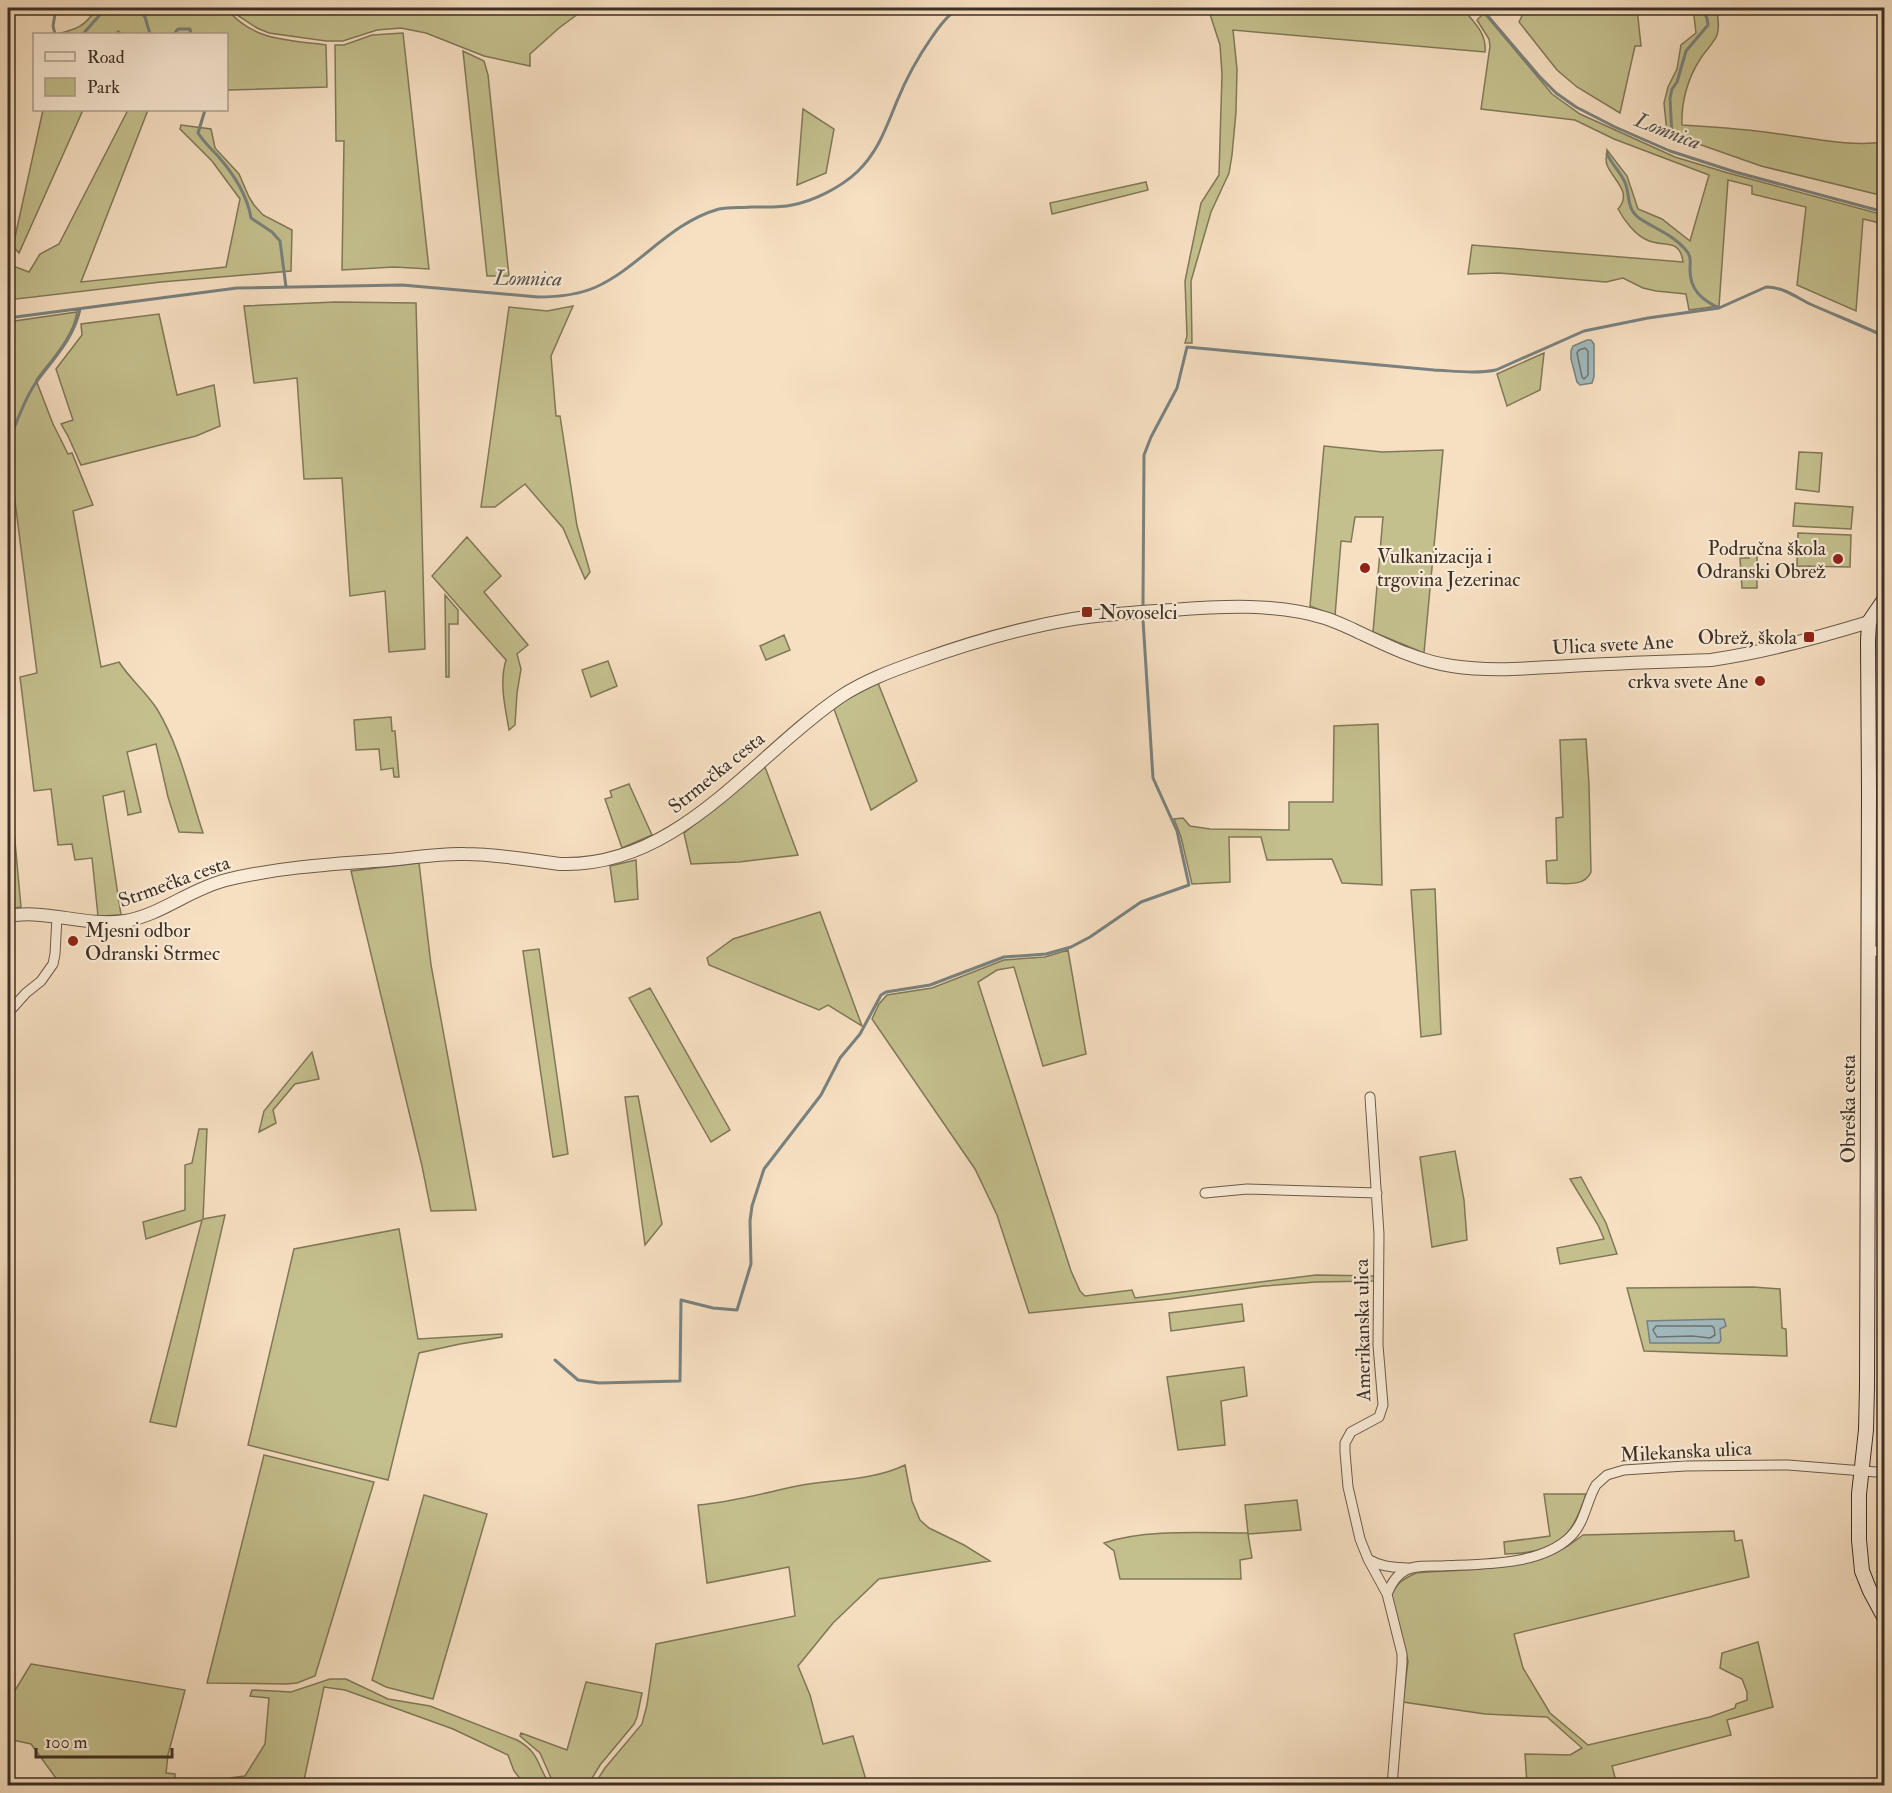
<svg xmlns="http://www.w3.org/2000/svg" width="1892" height="1793" viewBox="0 0 1892 1793" font-family="'IM FELL Double Pica',serif">
<style>
.green{fill:#c4c08e;stroke:#807859;stroke-width:1.5}
.water{fill:#a2babe;stroke:#798280;stroke-width:1.5}
.lines{fill:none;stroke-linecap:round;stroke-linejoin:round}
.shore{stroke:#6f7471;stroke-width:1.5}
.stream{stroke:#798280;stroke-width:3}
.minor-casing{stroke:#6b5b4c;stroke-width:11}
.tertiary-casing{stroke:#6b5b4c;stroke-width:14}
.secondary-casing{stroke:#3c2f24;stroke-width:16}
.minor{stroke:#faebd7;stroke-width:9}
.tertiary{stroke:#faebd7;stroke-width:12}
.secondary{stroke:#faebd7;stroke-width:14}
.poi-dot{fill:#8f2418;stroke:#faebd7;stroke-width:2}
.labels{text-anchor:middle;stroke-width:4.5;stroke-linejoin:round;paint-order:stroke}
.poi-label{font-size:20px;fill:#3c2f24;stroke:#faebd7;text-anchor:end}
.street-label{font-size:20px;fill:#3c2f24;stroke:#faebd7}
.water-label{font-size:21px;font-style:italic;fill:#56524a;stroke:#faebd7}
</style>
<rect width="100%" height="100%" fill="#f7e0c2"/>
<filter id="stains"><feTurbulence type="fractalNoise" baseFrequency=".00333" numOctaves="4"/><feColorMatrix values="0 0 0 0 .2 0 0 0 0 .09 0 0 0 0 .02 0 0 0 .5 -.17"/></filter>
<radialGradient id="worn" r=".72"><stop offset=".6" stop-color="#630" stop-opacity="0"/><stop offset="1" stop-color="#630" stop-opacity=".3"/></radialGradient>
<path class="green" d="M 97,8 L 228,8 L 227,9 C 253,41 288,40 326,45 L 327,87 L 227,90 L 226,34 L 122,34 L 118,31 L 116,34 L 57,34 C 78,29 85,26 97,8 Z
M 232,8 L 586,8 L 559,28 L 530,54 L 530,66 L 484,56 L 426,33 L 401,28 L 377,30 L 343,41 L 326,41 L 269,33 L 257,28 L 237,15 Z
M 1208,8 L 1462,8 C 1473,21 1487,33 1485,52 L 1233,30 L 1237,69 L 1236,112 L 1232,155 L 1229,173 L 1211,212 L 1191,281 L 1192,343 L 1185,343 L 1187,336 L 1185,281 L 1201,203 L 1219,175 L 1222,74 L 1220,45 Z
M 1526,8 L 1637,8 L 1641,46 L 1635,46 L 1620,113 L 1577,87 L 1557,70 L 1519,22 Z
M 1693,8 L 1716,8 C 1718,16 1720,26 1717,35 C 1714,43 1705,51 1701,58 C 1688,77 1681,102 1682,125 C 1715,127 1747,129 1779,134 C 1813,138 1850,147 1884,142 L 1884,196 L 1761,166 L 1667,133 L 1664,103 L 1668,87 L 1677,69 L 1681,45 L 1696,33 Z
M 1484,13 L 1552,94 L 1580,114 L 1675,157 L 1728,173 L 1884,215 L 1884,224 L 1863,219 L 1856,311 L 1797,285 L 1806,207 L 1752,194 L 1752,186 L 1728,180 L 1719,306 L 1689,310 L 1686,294 L 1656,291 L 1643,288 L 1623,278 L 1606,282 L 1499,273 L 1468,274 L 1472,245 L 1683,262 C 1680,237 1663,248 1647,240 C 1635,235 1624,220 1618,209 C 1633,192 1613,180 1607,165 C 1605,160 1607,155 1607,150 L 1627,176 L 1638,209 L 1662,219 L 1690,241 L 1709,175 L 1614,139 L 1575,120 L 1481,109 L 1490,46 L 1489,39 L 1477,20 Z
M 403,33 L 429,269 L 394,267 L 342,270 L 344,141 L 336,141 L 335,45 L 344,45 L 372,35 Z
M 463,51 L 484,61 L 488,75 L 509,276 L 487,276 Z
M 803,109 L 834,129 L 826,173 L 797,185 Z
M 43,110 L 83,110 L 19,253 L 13,246 Z
M 128,110 L 148,110 L 81,282 L 226,267 L 240,199 L 212,161 L 180,129 L 181,125 L 211,129 L 215,148 L 239,174 L 249,197 L 254,205 L 263,215 L 292,230 L 291,271 L 161,282 L 8,300 L 8,264 L 29,272 L 40,254 L 59,244 Z
M 1146,182 L 1148,190 L 1052,214 L 1050,203 Z
M 336,302 L 416,303 L 425,649 L 389,652 L 385,591 L 350,596 L 342,478 L 304,479 L 297,378 L 254,383 L 244,306 Z
M 573,306 L 551,356 L 556,416 L 560,416 L 577,526 L 590,572 L 585,579 L 563,528 L 525,484 L 495,507 L 481,507 L 509,307 L 547,311 Z
M 77,312 C 73,337 51,360 36,380 L 53,424 L 68,454 L 72,453 L 93,505 L 73,511 L 101,667 L 119,662 C 130,679 146,692 157,709 C 180,747 189,791 203,833 L 179,832 L 168,797 L 156,744 L 127,752 L 141,812 L 128,815 L 124,791 L 103,796 L 121,915 L 98,916 L 92,858 L 75,860 L 72,844 L 58,845 L 51,789 L 34,791 L 20,677 L 37,673 L 8,447 L 8,322 Z
M 159,314 L 177,395 L 214,385 L 220,426 L 196,436 L 81,465 L 68,436 L 61,424 L 73,420 L 56,369 L 82,335 L 81,324 Z
M 1544,353 L 1540,390 L 1507,406 L 1497,374 Z
M 1324,446 L 1382,452 L 1443,450 L 1424,653 L 1373,632 L 1383,517 L 1355,517 L 1351,542 L 1341,541 L 1335,616 L 1310,606 Z
M 1799,452 L 1822,453 L 1819,492 L 1796,489 Z
M 1795,503 L 1853,507 L 1851,529 L 1793,526 Z
M 1798,533 L 1851,535 L 1850,567 L 1797,566 Z
M 467,537 L 501,576 L 484,592 L 528,645 L 517,654 L 521,669 L 517,693 L 515,725 L 509,730 C 505,706 499,683 506,660 L 432,576 Z
M 1757,547 L 1757,588 L 1742,588 L 1740,558 L 1749,558 L 1749,548 Z
M 445,595 L 458,610 L 458,624 L 449,624 L 449,677 L 446,677 Z
M 784,635 L 790,650 L 766,660 L 760,646 Z
M 608,661 L 617,686 L 591,697 L 582,670 Z
M 878,683 L 917,781 L 871,810 L 834,709 L 847,699 Z
M 391,717 L 392,731 L 395,731 L 399,777 L 394,777 L 393,768 L 381,770 L 379,749 L 356,750 L 354,720 Z
M 1378,724 L 1382,885 L 1342,883 L 1332,859 L 1267,860 L 1261,837 L 1229,837 L 1230,882 L 1192,884 L 1181,837 L 1174,819 L 1183,818 L 1190,826 L 1210,829 L 1289,830 L 1289,802 L 1333,802 L 1334,726 Z
M 1586,739 L 1589,784 L 1591,872 C 1585,888 1561,883 1547,883 L 1546,861 L 1557,860 L 1556,818 L 1563,817 L 1560,740 Z
M 8,765 L 21,907 L 8,909 Z
M 765,767 L 798,855 L 739,862 L 691,864 L 684,833 Z
M 629,784 L 652,835 L 622,848 L 605,799 L 612,797 L 610,791 Z
M 636,860 L 638,899 L 615,902 L 610,866 Z
M 419,863 L 431,965 L 476,1210 L 431,1211 L 422,1166 L 351,871 Z
M 1435,889 L 1441,1034 L 1421,1037 L 1411,890 Z
M 820,912 L 862,1026 L 828,1005 L 819,1010 L 709,965 L 707,958 L 733,939 Z
M 539,949 L 568,1154 L 553,1157 L 523,951 Z
M 1068,950 L 1086,1054 L 1043,1066 L 1014,967 L 997,970 L 978,982 L 1071,1271 L 1080,1291 L 1085,1296 L 1132,1290 L 1135,1298 L 1316,1275 L 1374,1276 L 1374,1281 L 1316,1282 L 1264,1286 L 1170,1299 L 1029,1313 L 997,1215 L 975,1169 L 872,1019 L 879,1004 L 887,995 L 932,988 L 1004,960 L 1045,957 Z
M 650,988 L 730,1130 L 711,1142 L 629,998 Z
M 312,1052 L 319,1079 L 295,1084 L 273,1110 L 276,1123 L 259,1132 L 264,1111 Z
M 638,1096 L 662,1224 L 645,1245 L 625,1097 Z
M 199,1129 L 207,1129 L 203,1219 L 225,1215 L 176,1427 L 150,1422 L 202,1220 L 146,1239 L 143,1222 L 185,1210 L 185,1165 L 192,1163 Z
M 1455,1151 L 1464,1200 L 1467,1240 L 1432,1247 L 1420,1157 Z
M 1581,1177 L 1606,1223 L 1617,1254 L 1560,1264 L 1557,1248 L 1604,1239 L 1598,1225 L 1570,1179 Z
M 399,1229 L 418,1339 L 502,1334 L 502,1337 L 460,1344 L 419,1353 L 388,1480 L 248,1445 L 294,1249 Z
M 1753,1287 L 1780,1289 L 1782,1328 L 1786,1329 L 1787,1356 L 1644,1351 L 1627,1288 Z
M 1242,1304 L 1244,1321 L 1171,1331 L 1169,1313 Z
M 1244,1367 L 1247,1396 L 1221,1401 L 1225,1445 L 1178,1450 L 1167,1377 Z
M 264,1455 L 374,1482 L 315,1676 L 297,1683 L 287,1684 L 207,1683 Z
M 905,1465 L 912,1501 L 920,1520 L 929,1528 L 964,1545 L 990,1561 L 879,1579 L 833,1623 L 798,1666 L 810,1695 L 823,1744 L 853,1736 L 866,1780 L 834,1786 L 594,1785 L 605,1768 L 642,1724 L 647,1705 L 656,1644 L 795,1616 L 789,1567 L 707,1583 L 698,1505 C 732,1502 764,1493 797,1486 C 833,1479 872,1481 905,1465 Z
M 1544,1494 L 1586,1494 C 1571,1540 1556,1553 1505,1554 L 1504,1542 L 1550,1536 Z
M 424,1495 L 487,1514 L 433,1699 L 386,1687 L 372,1680 Z
M 1297,1500 L 1301,1530 L 1248,1534 L 1252,1558 L 1240,1560 L 1241,1579 L 1120,1579 L 1114,1551 L 1104,1543 C 1145,1529 1204,1533 1248,1533 L 1245,1505 Z
M 1734,1531 L 1735,1541 L 1742,1540 L 1749,1577 L 1514,1634 L 1523,1668 L 1550,1713 L 1588,1745 L 1710,1717 L 1735,1708 L 1736,1704 L 1747,1700 L 1747,1692 L 1742,1679 L 1720,1668 L 1722,1653 L 1758,1642 L 1773,1707 L 1727,1720 L 1731,1735 L 1612,1766 L 1617,1785 L 1527,1785 L 1525,1754 L 1570,1755 L 1582,1748 L 1547,1717 L 1485,1714 L 1403,1702 L 1408,1661 L 1391,1597 C 1396,1583 1403,1579 1416,1573 C 1463,1569 1522,1571 1564,1548 C 1570,1545 1577,1539 1583,1535 Z
M 31,1664 L 185,1690 L 168,1755 L 166,1773 L 175,1774 L 175,1785 L 61,1785 L 31,1744 L 8,1739 L 8,1702 Z
M 330,1679 L 346,1679 L 388,1699 L 430,1706 L 517,1740 C 542,1754 536,1767 551,1785 L 525,1785 L 514,1771 L 508,1755 L 453,1729 L 345,1690 L 324,1687 L 303,1785 L 230,1785 L 230,1778 L 245,1776 L 265,1744 L 269,1698 L 250,1696 L 252,1690 L 291,1692 Z
M 586,1682 L 642,1693 L 637,1717 L 634,1724 L 600,1765 L 588,1785 L 556,1785 L 551,1778 L 540,1753 L 520,1736 L 521,1733 L 567,1750 Z"/>
<path class="water" d="M 1587,340 L 1591,340 L 1594,344 L 1594,377 L 1592,383 L 1580,385 L 1577,382 L 1571,359 L 1571,351 L 1573,346 Z
M 1724,1319 L 1726,1326 L 1720,1329 L 1721,1340 L 1719,1343 L 1650,1343 L 1647,1321 Z"/>
<g class="lines">
<path class="shore" d="M 1585,348 L 1588,351 L 1588,375 L 1584,379 L 1582,377 L 1577,353 L 1579,350 Z
M 1656,1326 L 1712,1326 L 1714,1328 L 1715,1335 L 1710,1338 L 1692,1336 L 1657,1337 L 1653,1330 Z"/>
<path class="stream" d="M 137,8 L 145,17 L 150,34
M 1481,8 L 1539,76 L 1556,93 L 1576,107 L 1615,127 L 1670,151 L 1735,172 L 1884,212
M 55,34 L 53,26 L 56,8
M 83,34 L 106,8
M 174,34 L 178,29 L 190,29 L 191,34
M 205,110 L 198,133 C 204,142 209,147 217,155 C 233,173 247,194 251,218 L 272,232 L 280,241 L 286,287
M 1672,137 L 1670,98 L 1672,89 L 1677,82 L 1686,51 L 1708,25 L 1707,18 L 1701,8
M 1607,154 C 1612,165 1622,173 1626,185 C 1630,198 1627,209 1639,218 C 1655,229 1672,234 1685,249 C 1692,256 1690,262 1690,270 C 1690,290 1702,300 1719,308 L 1766,287 C 1783,287 1796,297 1810,304 C 1835,315 1860,325 1884,336
M 8,318 L 237,288 L 402,285 L 538,297 C 558,297 578,295 596,287 C 640,267 669,223 719,209 C 729,207 741,208 751,207 C 765,207 779,208 792,205 C 814,201 841,187 857,172 C 878,152 886,128 897,101 C 906,79 918,57 932,37 C 939,27 948,14 960,8
M 8,443 C 16,424 24,400 35,384 C 52,360 74,339 80,309
M 1143,605 L 1144,455 L 1151,437 L 1177,388 L 1187,347 L 1434,370 C 1455,371 1476,374 1496,370 L 1584,331 L 1648,318 L 1719,308
M 555,1360 L 578,1380 L 599,1383 L 680,1381 L 681,1300 L 713,1308 L 737,1310 L 751,1264 L 750,1221 L 752,1206 L 764,1169 L 821,1095 L 840,1058 L 860,1034 L 881,995 L 886,992 L 930,985 L 1004,957 L 1046,954 L 1071,947 L 1090,937 L 1141,902 L 1189,885 L 1177,831 L 1153,778 L 1143,620"/>
<defs>
<path id="minor" d="M 1869,952 L 1884,950
M 8,1013 L 26,993 L 41,981 L 53,964 L 55,954 L 57,917
M 1370,1097 L 1379,1234 L 1378,1345 L 1383,1405 L 1379,1417 L 1351,1432 L 1345,1443 L 1345,1452 L 1348,1487 L 1360,1539 L 1368,1559 L 1387,1594 L 1402,1654 L 1402,1663 L 1392,1786
M 1205,1193 L 1247,1189 L 1377,1193
M 1368,1559 C 1381,1567 1393,1567 1408,1568
M 1387,1594 C 1391,1584 1396,1575 1406,1570 C 1416,1565 1431,1566 1442,1566 C 1481,1564 1540,1566 1570,1537 C 1585,1523 1586,1502 1596,1485 L 1607,1475 L 1624,1470 L 1685,1466 L 1788,1465 L 1876,1472 L 1884,1471"/>
<path id="tertiary" d="M 8,916 C 47,909 86,927 125,921 C 161,915 190,889 226,880 C 279,867 333,864 388,860 C 413,858 439,853 465,854 C 496,854 529,860 560,864 C 678,868 752,757 840,697 C 864,681 891,671 919,661 C 969,643 1020,628 1073,619 C 1106,614 1139,612 1172,610 C 1222,606 1277,603 1325,618 C 1335,621 1345,626 1354,630 C 1386,645 1417,661 1452,666 C 1491,672 1531,668 1569,666 C 1617,663 1664,662 1711,660 C 1765,652 1817,638 1869,622"/>
<path id="secondary" d="M 1884,600 L 1869,622 L 1868,641 L 1869,791 L 1867,1387 L 1866,1430 L 1859,1494 L 1859,1540 L 1862,1571 L 1870,1591 L 1884,1617"/>
</defs>
<use href="#minor" class="minor-casing"/>
<use href="#tertiary" class="tertiary-casing"/>
<use href="#secondary" class="secondary-casing"/>
<use href="#minor" class="minor"/>
<use href="#tertiary" class="tertiary"/>
<use href="#secondary" class="secondary"/>
</g>
<g class="poi-dot">
<circle cx="1838" cy="559" r="6"/>
<circle cx="1365" cy="568" r="6"/>
<rect x="1081" y="606" width="12" height="12" rx="3"/>
<rect x="1803" y="631" width="12" height="12" rx="3"/>
<circle cx="1760" cy="681" r="6"/>
<circle cx="73" cy="941" r="6"/>
</g>
<g class="labels">
<g class="poi-label">
<text x="1826" y="555">Područna škola<tspan x="1826" dy="23">Odranski Obrež</tspan></text>
<text x="1377" y="563" text-anchor="start">Vulkanizacija i<tspan x="1377" dy="23">trgovina Jezerinac</tspan></text>
<text x="1099" y="619" text-anchor="start">Novoselci</text>
<text x="1797" y="644">Obrež, škola</text>
<text x="1748" y="688">crkva svete Ane</text>
<text x="85" y="937" text-anchor="start">Mjesni odbor<tspan x="85" dy="23">Odranski Strmec</tspan></text>
</g>
<g class="street-label">
<text transform="translate(1613 644) rotate(-3)" y="7">Ulica svete Ane</text>
<text transform="translate(716 772) rotate(-39)" y="7">Strmečka cesta</text>
<text transform="translate(174 881) rotate(-20)" y="7">Strmečka cesta</text>
<text transform="translate(1848 1109) rotate(-90)" y="7">Obreška cesta</text>
<text transform="translate(1362 1330) rotate(-91)" y="7">Amerikanska ulica</text>
<text transform="translate(1686 1451) rotate(-3)" y="7">Milekanska ulica</text>
</g>
<g class="water-label">
<text transform="translate(1668 131) rotate(21)" y="7">Lomnica</text>
<text transform="translate(528 278) rotate(1)" y="7">Lomnica</text>
</g>
</g>
<rect width="1892" height="1793" fill="none" stroke="#f7e0c2" stroke-width="30"/>
<rect x="9" y="9" width="1874" height="1775" fill="none" stroke="#3c2f24" stroke-width="3"/>
<rect x="15" y="15" width="1862" height="1763" fill="none" stroke="#3c2f24" stroke-width="1.5"/>
<rect x="33" y="33" width="195" height="78" fill="#faebd7" stroke="#aea08f" stroke-width="1.5"/>
<rect x="45" y="52" width="30" height="9" fill="#faebd7" stroke="#aea08f" stroke-width="1.5"/>
<text x="87" y="63" font-size="18" fill="#3c2f24">Road</text>
<rect x="45" y="78" width="30" height="18" fill="#c4c08e" stroke="#aea08f" stroke-width="1.5"/>
<text x="87" y="93" font-size="18" fill="#3c2f24">Park</text>
<path d="M36 1748v9h136v-9" fill="none" stroke="#3c2f24" stroke-width="3"/>
<text x="45" y="1748" font-size="18" fill="#3c2f24" stroke="#faebd7" stroke-width="4.5" paint-order="stroke">100 m</text>
<rect width="100%" height="100%" filter="url(#stains)"/>
<rect width="100%" height="100%" fill="url(#worn)"/>
</svg>
